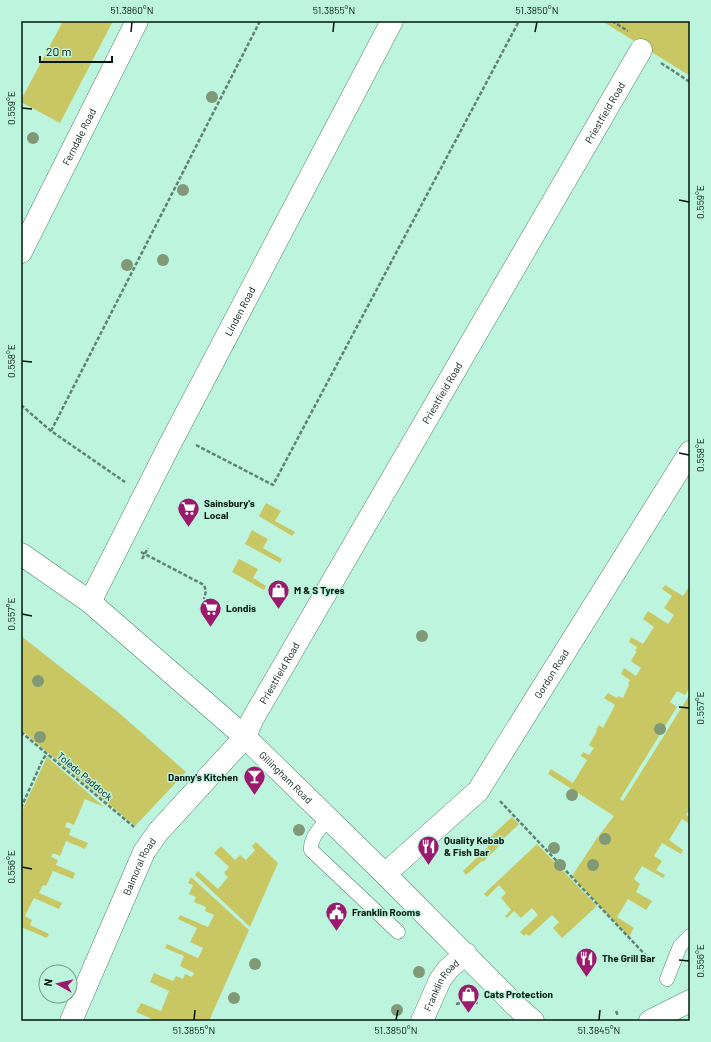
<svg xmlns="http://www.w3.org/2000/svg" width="711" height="1042" viewBox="0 0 711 1042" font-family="Barlow,sans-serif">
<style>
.green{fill:#c9c763}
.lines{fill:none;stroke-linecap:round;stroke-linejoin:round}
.lane-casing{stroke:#508470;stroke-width:15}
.street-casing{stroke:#508470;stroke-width:23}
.secondary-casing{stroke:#508470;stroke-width:23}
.path{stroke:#5f8375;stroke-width:2.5;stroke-dasharray:4 2;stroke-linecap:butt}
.lane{stroke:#fff;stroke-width:14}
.street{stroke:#fff;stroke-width:22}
.secondary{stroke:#fff;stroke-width:22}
.tree{fill:#819976}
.ticks{fill:none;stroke:#03160f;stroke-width:1.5}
.labels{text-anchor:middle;stroke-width:3;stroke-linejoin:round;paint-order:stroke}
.street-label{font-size:10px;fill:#03160f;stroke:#bdf4dd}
.poi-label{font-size:10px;font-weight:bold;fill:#03160f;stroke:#bdf4dd;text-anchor:start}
.neatline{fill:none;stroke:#03160f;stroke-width:1.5}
.ticks-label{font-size:10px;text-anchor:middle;fill:#03160f}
</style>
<rect width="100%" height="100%" fill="#bdf4dd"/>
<path class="green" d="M 63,21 L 113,21 L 60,123 L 21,102 L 21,100 Z
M 602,21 L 690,21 L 690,76 Z
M 266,503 L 281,511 L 275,521 L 295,532 L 292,536 L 259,516 Z
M 252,530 L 268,539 L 263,548 L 282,559 L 280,563 L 245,544 Z
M 239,559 L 258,569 L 253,578 L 266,586 L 264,590 L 232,572 Z
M 665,585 L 683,596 L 690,585 L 690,687 L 685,695 L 677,691 L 670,702 L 677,707 L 620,799 L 623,801 L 690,694 L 690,808 L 686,815 L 690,817 L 690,824 L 682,819 L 669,840 L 683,850 L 681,854 L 662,843 L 654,856 L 662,861 L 656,870 L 665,875 L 663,878 L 642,866 L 634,879 L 640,884 L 636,892 L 652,901 L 646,910 L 628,899 L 617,917 L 634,928 L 629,937 L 572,876 L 597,838 L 614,816 L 548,774 L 551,769 L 573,783 L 587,760 L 581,756 L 583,752 L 589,755 L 594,748 L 589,745 L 597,731 L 596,730 L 599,725 L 603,728 L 615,705 L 604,698 L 608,693 L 617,698 L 618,696 L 623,698 L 629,685 L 628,684 L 630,680 L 621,674 L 624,668 L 636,676 L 641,668 L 631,661 L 637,651 L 635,651 L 637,647 L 629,642 L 631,637 L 643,644 L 654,627 L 643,619 L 648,611 L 668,624 L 674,615 L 664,608 L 672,596 L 662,589 Z
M 21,636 L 118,712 L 186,772 L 135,826 L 21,730 Z
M 47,757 L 104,807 L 85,799 L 74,825 L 67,822 L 65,827 L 71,829 L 69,835 L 88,843 L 85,849 L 66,841 L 60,856 L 53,853 L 51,857 L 58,860 L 56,865 L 75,873 L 73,879 L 53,871 L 46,886 L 43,885 L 39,893 L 62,903 L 59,909 L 34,898 L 25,916 L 32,920 L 30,925 L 49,934 L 47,938 L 21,927 L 21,813 Z
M 512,817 L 519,824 L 500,842 L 501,844 L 483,862 L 482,861 L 466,875 L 463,871 L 488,847 L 484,843 Z
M 256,842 L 278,863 L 250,927 L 195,875 L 198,871 L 218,889 L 228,877 L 224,873 L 229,867 L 214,853 L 221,846 L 235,860 L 240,855 L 246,860 L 255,850 L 252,846 Z
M 537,844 L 597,906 L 562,938 L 553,928 L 559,922 L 552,915 L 529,936 L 526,934 L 524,936 L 520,932 L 538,915 L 532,908 L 521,918 L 514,911 L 507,918 L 505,916 L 511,910 L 501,898 L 506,893 L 499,885 L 487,897 L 484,894 Z
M 191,877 L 249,930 L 209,1021 L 157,1021 L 136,1012 L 141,1003 L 161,1011 L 169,991 L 150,982 L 154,973 L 173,981 L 176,976 L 183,979 L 185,974 L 192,977 L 194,973 L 180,966 L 184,956 L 165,948 L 167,944 L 198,958 L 203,948 L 190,942 L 197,928 L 178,919 L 180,915 L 208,927 L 214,915 L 205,911 L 206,907 L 194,902 L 196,897 L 189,894 L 193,885 L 188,883 Z"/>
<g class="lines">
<defs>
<path id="lane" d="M 329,819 C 321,827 310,837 311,850 L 398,932
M 667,979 L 680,946 L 690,936"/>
<g id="street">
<path id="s1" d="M 21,252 L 137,21"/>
<path id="s2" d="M 90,602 L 169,446 L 392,21"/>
<path id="s3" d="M 385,874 L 478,791 L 690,452"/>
<path id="s4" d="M 71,1021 L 144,852 L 158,832 L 245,737 L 252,720 L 641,50"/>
<path id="s5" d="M 422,1021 L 440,980 L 448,969 L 466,954"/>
</g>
<g id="secondary">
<path id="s6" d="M 21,554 L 90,602 L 245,737 L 385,874 L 517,1007 L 533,1021"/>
<path d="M 650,1021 L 690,1001"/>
</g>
</defs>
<use href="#lane" class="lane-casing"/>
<use href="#street" class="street-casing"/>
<use href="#secondary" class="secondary-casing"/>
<path class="path" d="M 612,21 L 628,31
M 661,63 L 690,82
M 21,405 L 51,431 L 125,482
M 51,431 L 260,21
M 196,445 L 273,485 L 519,21
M 141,552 L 204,585 L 206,591 L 204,599
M 142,559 L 148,548
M 21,732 L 134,827
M 500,801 L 653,963
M 21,808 L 43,759 L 47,754
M 461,991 L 472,1001
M 456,1004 L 466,1002 L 478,1003
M 616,1011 L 618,1016"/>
<use href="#lane" class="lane"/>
<use href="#street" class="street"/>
<use href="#secondary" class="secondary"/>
</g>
<g class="tree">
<circle cx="212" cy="97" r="6"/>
<circle cx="33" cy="138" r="6"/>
<circle cx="183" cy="190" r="6"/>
<circle cx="163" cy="260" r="6"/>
<circle cx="127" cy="265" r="6"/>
<circle cx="422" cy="636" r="6"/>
<circle cx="38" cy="681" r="6"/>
<circle cx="660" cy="729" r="6"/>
<circle cx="40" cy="737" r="6"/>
<circle cx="572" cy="795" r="6"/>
<circle cx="299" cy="830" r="6"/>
<circle cx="605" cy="839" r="6"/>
<circle cx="554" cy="848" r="6"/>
<circle cx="560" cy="865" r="6"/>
<circle cx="593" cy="865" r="6"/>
<circle cx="255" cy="964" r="6"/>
<circle cx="419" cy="972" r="6"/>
<circle cx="234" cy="998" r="6"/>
<circle cx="397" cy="1010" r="6"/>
</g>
<path class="ticks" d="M 131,32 L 132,22M 333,32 L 334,22M 535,32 L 537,22M 22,108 L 32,109M 679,200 L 689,202M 22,361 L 32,362M 679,453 L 689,455M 22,614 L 32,616M 679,707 L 689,708M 22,867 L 32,869M 679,960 L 689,961M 194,1020 L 195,1010M 396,1020 L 398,1010M 599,1020 L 600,1010"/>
<defs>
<symbol id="supermarket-pin" viewBox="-11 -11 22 30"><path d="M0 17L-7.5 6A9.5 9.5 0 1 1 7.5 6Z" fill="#9c1a6d" stroke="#bdf4dd"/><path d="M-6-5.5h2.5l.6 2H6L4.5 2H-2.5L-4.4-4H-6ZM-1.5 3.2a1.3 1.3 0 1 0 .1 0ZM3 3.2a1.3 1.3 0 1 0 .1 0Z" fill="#fff"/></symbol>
<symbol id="shop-pin" viewBox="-11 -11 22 30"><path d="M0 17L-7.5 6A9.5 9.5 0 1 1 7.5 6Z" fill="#9c1a6d" stroke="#bdf4dd"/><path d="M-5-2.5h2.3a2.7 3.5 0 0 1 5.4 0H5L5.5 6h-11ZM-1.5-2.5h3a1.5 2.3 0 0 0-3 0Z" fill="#fff"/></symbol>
<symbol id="bar-pin" viewBox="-11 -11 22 30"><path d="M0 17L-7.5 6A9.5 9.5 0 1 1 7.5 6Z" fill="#9c1a6d" stroke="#bdf4dd"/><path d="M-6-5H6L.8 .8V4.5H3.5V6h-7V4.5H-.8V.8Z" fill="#fff"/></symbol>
<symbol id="restaurant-pin" viewBox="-11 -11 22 30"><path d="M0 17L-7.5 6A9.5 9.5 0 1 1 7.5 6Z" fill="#9c1a6d" stroke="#bdf4dd"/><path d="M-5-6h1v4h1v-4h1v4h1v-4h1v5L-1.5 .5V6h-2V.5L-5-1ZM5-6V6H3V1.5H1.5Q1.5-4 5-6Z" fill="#fff"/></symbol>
<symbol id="civic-pin" viewBox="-11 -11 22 30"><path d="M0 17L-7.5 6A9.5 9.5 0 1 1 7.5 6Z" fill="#9c1a6d" stroke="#bdf4dd"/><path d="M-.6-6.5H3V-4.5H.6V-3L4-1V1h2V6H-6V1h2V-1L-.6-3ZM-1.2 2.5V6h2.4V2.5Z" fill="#fff"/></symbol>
</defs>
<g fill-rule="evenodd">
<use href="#supermarket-pin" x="176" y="496" width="25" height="34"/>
<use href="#shop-pin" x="266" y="578" width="25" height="34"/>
<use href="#supermarket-pin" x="198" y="596" width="25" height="34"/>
<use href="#bar-pin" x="242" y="764" width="25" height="34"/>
<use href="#restaurant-pin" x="416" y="834" width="25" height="34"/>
<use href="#civic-pin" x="324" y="900" width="25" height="34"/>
<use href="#restaurant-pin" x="574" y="946" width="25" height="34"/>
<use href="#shop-pin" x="456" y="982" width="25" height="34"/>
</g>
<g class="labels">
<g class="street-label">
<text dy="4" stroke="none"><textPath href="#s4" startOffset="1058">Priestfield Road</textPath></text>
<text dy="4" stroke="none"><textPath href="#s1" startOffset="129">Ferndale Road</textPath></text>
<text dy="4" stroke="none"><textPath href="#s2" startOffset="327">Linden Road</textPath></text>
<text dy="4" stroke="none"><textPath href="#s4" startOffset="734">Priestfield Road</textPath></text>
<text dy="4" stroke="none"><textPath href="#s4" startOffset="410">Priestfield Road</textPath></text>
<text dy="4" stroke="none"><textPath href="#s3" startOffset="263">Gordon Road</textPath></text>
<text transform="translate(85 776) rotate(40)" y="4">Toledo Paddock</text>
<text dy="4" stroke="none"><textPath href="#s6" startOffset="347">Gillingham Road</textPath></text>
<text dy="4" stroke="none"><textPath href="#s4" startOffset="169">Balmoral Road</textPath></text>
<text dy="4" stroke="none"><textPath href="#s5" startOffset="41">Franklin Road</textPath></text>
</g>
<g class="poi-label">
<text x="204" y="507">Sainsbury's<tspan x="204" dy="12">Local</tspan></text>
<text x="294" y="594">M &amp; S Tyres</text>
<text x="226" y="612">Londis</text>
<text x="238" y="781" text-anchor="end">Danny's Kitchen</text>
<text x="444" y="844">Quality Kebab<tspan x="444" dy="12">&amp; Fish Bar</tspan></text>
<text x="352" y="916">Franklin Rooms</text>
<text x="602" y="962">The Grill Bar</text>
<text x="484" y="998">Cats Protection</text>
</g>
</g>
<rect width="711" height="1042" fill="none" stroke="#bdf4dd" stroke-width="44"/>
<g transform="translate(58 984) rotate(278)"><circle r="19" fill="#bdf4dd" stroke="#739b8b"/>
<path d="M0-3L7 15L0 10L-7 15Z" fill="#9c1a6d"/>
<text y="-6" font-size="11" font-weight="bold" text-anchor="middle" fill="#03160f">N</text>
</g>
<path d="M40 56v6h72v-6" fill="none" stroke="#03160f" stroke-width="2"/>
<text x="46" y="56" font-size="12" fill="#03160f" stroke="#bdf4dd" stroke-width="3" paint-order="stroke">20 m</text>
<rect x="22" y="22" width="667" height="998" class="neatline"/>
<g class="ticks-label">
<text x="132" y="14">51.3860°N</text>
<text x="334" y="14">51.3855°N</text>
<text x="537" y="14">51.3850°N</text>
<text transform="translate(11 108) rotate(-90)" y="4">0.559°E</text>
<text transform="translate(700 202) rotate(-90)" y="4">0.559°E</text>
<text transform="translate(11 361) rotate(-90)" y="4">0.558°E</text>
<text transform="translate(700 455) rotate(-90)" y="4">0.558°E</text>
<text transform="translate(11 614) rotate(-90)" y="4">0.557°E</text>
<text transform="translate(700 708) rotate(-90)" y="4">0.557°E</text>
<text transform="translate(11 867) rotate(-90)" y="4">0.556°E</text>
<text transform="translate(700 961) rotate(-90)" y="4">0.556°E</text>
<text x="194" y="1034">51.3855°N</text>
<text x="396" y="1034">51.3850°N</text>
<text x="599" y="1034">51.3845°N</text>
</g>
</svg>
